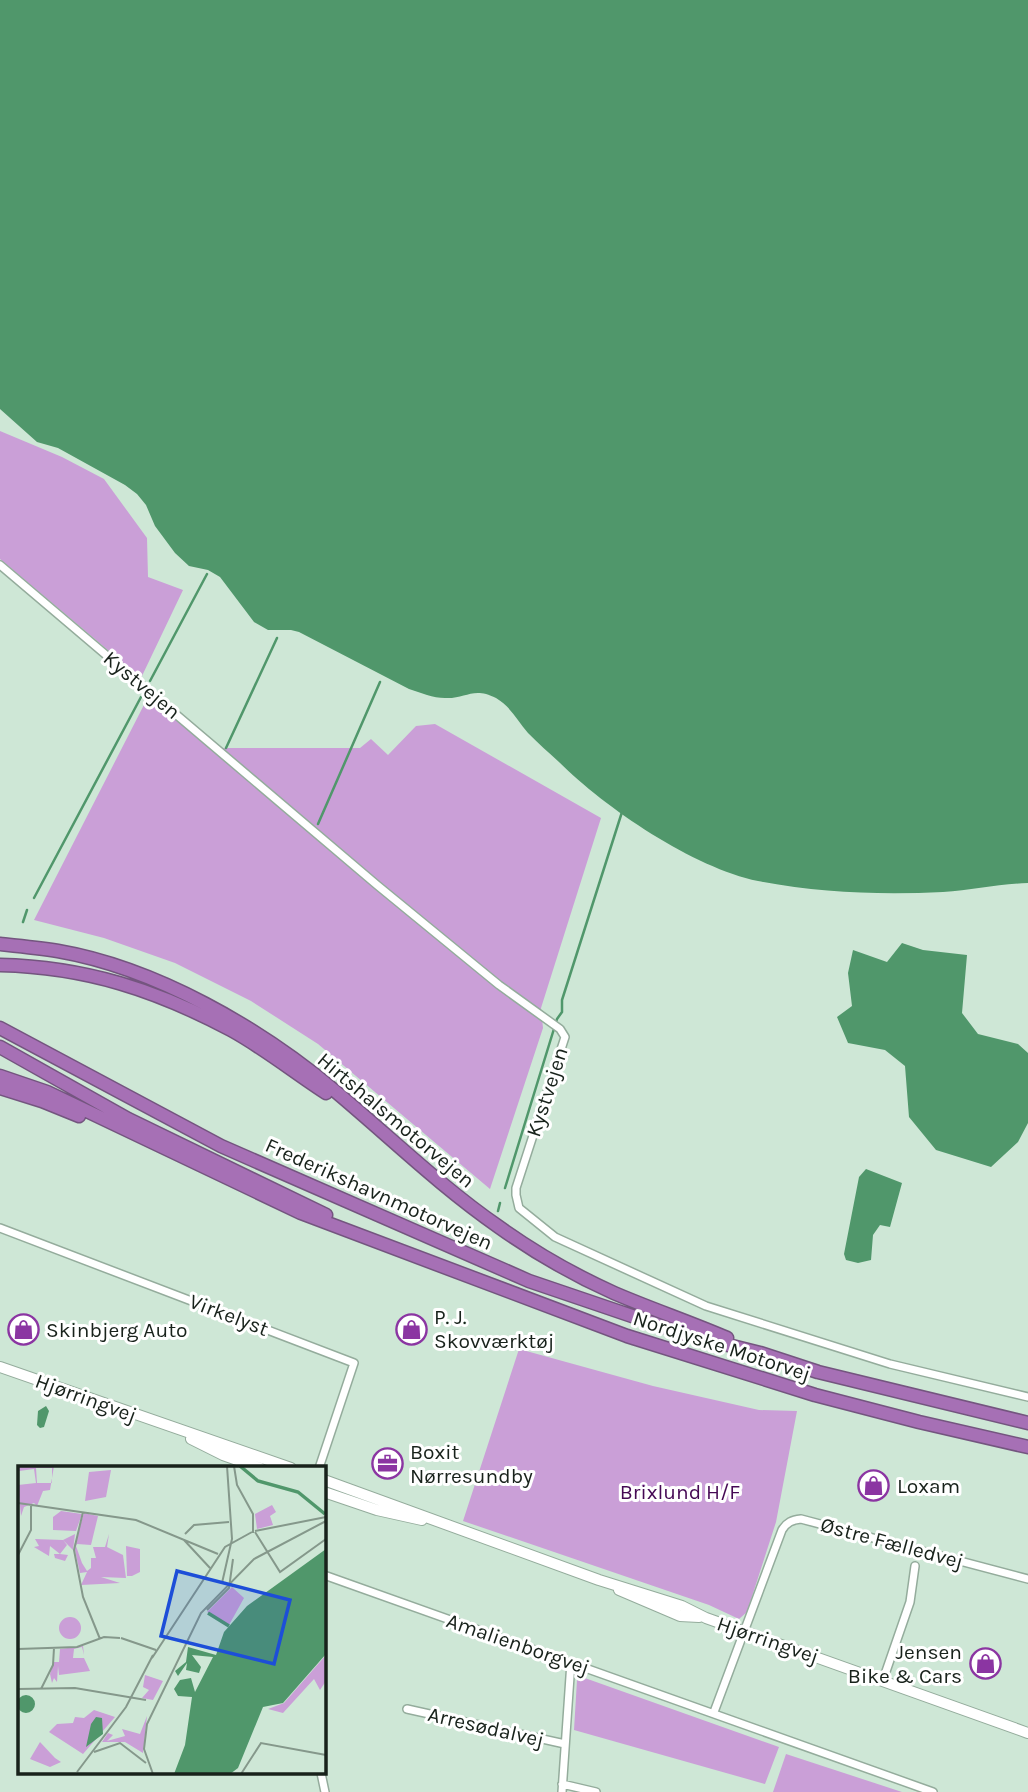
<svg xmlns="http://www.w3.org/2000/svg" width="1028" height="1792" viewBox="0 0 1028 1792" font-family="Karla,sans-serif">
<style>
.green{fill:#ca9fd7}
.water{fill:#50976b}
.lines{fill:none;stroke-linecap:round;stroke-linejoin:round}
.stream{stroke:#50976b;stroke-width:2.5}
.street-casing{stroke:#94ac9c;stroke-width:10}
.secondary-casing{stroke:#94ac9c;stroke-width:12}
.highway-casing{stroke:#74557f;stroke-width:15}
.street{stroke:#fff;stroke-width:7}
.secondary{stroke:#fff;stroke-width:10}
.highway{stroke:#a670b5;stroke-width:12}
.labels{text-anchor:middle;stroke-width:6;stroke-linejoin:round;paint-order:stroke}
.street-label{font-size:21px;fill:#18221b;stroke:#fff}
.poi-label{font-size:21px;fill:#18221b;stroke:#fff;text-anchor:start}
.park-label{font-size:21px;fill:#450854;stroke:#fff}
.inset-river{fill:none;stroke:#50976b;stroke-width:3.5}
.inset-road{fill:none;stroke:#85988b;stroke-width:2}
.view{fill:#1d4ed8;fill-opacity:0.15;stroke:#1d4ed8;stroke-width:3.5}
.inset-edge{fill:none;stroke:#18221b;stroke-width:3.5}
</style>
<rect width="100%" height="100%" fill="#cee7d6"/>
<path class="green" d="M 0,431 L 62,457 L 104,479 L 147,538 L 148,577 L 183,590 L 141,678 L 0,559 Z
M 148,697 L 210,748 L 360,748 L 371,739 L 388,755 L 416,726 L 435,724 L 601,818 L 541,1008 L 543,1028 L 490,1189 L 318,1044 L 251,1001 L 175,963 L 104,938 L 34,920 Z
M 519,1349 L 653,1386 L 759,1410 L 797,1411 L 776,1522 L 747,1612 L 739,1619 L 709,1605 L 463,1521 Z
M 582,1677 L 779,1747 L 765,1784 L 574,1730 L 577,1680 Z
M 786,1754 L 902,1792 L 773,1792 Z"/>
<path class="water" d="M 0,0 L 1028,0 L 1028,883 C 999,884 972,890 943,892 C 882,895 818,893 758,881 C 694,868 605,808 559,762 C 549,753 538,743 528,733 C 517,720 511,707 496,698 C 473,686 466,699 445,698 C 433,698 421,693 409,689 L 299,632 L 291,630 L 268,630 L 254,622 L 220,577 L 208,570 L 189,566 L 175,553 L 155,526 L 146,505 L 137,494 L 125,485 L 58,448 L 37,442 L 0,409 Z
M 902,943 L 923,950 L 967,955 L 962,1013 L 978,1034 L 1018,1044 L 1028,1053 L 1028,1123 L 1018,1142 L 991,1167 L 936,1150 L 909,1117 L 905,1066 L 885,1050 L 848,1043 L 837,1017 L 852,1006 L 848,973 L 853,950 L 887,962 Z
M 866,1169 L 902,1183 L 890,1227 L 880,1225 L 873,1235 L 871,1260 L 858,1263 L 846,1260 L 844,1254 L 859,1177 Z
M 46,1406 L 49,1411 L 44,1427 L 40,1428 L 37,1425 L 38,1411 Z"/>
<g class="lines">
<path class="stream" d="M 150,681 L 207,574
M 226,748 L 277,638
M 318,824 L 380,682
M 34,898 L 141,697
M 23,922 L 27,910
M 505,1188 L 557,1019 L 562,1012 L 562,1000 L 622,812
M 498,1211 L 500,1203"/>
<defs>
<path id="street" d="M 0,565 L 377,885 L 499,985 L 560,1029 L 565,1037 L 516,1188 L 516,1195 L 519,1208 L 555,1237 L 706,1306 L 890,1364 L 1028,1397
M 0,1228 L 354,1363 L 319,1468
M 324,1575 L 933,1792
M 883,1680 L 910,1602 L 915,1566
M 407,1709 L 565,1744
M 714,1712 L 782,1530 C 787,1522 792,1520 801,1519 L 1028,1579
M 321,1773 L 325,1792
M 562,1784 L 596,1792
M 562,1792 L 571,1662"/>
<path id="secondary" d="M 0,1367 L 291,1468
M 191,1439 L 223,1455 L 260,1468
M 324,1480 L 599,1580 L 682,1606 L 706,1618 L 1028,1733
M 324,1492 L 377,1510 L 422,1520
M 619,1590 L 680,1616 L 699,1617"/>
<path id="highway" d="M 0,944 C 19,946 39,948 58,951 C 156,968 260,1028 335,1091 C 390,1137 440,1186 499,1227 C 534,1252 574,1275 614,1293 C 651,1309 690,1322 727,1338
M 0,965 C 86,967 156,990 231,1030 C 264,1048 295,1073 326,1093
M 0,1028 L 221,1146 L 529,1281 L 688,1335 L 760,1353 L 818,1372 L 1028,1423
M 0,1047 L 128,1119 L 326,1215
M 0,1076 L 47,1092 L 301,1213 L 627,1336 L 815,1395 L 919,1422 L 1028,1447
M 0,1088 L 42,1101 L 79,1116"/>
</defs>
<use href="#street" class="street-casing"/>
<use href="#secondary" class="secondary-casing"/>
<use href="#highway" class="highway-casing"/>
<use href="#street" class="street"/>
<use href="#secondary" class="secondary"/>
<use href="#highway" class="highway"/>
</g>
<defs>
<symbol id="shop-ring" viewBox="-11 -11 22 22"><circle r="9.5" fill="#fff" stroke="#8b35a2" stroke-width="1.5"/><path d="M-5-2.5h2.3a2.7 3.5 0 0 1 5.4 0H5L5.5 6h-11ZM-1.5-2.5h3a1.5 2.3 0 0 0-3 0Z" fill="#8b35a2"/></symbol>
<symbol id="office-ring" viewBox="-11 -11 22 22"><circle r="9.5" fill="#fff" stroke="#8b35a2" stroke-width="1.5"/><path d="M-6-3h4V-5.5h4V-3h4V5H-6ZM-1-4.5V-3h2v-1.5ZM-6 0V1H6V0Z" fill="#8b35a2"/></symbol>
</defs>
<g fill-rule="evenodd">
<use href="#shop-ring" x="394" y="1312" width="35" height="35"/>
<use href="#shop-ring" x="6" y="1312" width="35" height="35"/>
<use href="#office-ring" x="370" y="1446" width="35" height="35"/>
<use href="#shop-ring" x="856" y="1468" width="35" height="35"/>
<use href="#shop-ring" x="968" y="1646" width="35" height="35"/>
</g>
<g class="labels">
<g class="street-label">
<text transform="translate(142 685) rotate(40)" y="7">Kystvejen</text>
<text transform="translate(547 1092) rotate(-72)" y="7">Kystvejen</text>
<text transform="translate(396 1120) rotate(40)" y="7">Hirtshalsmotorvejen</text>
<text transform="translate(379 1194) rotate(24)" y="7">Frederikshavnmotorvejen</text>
<text transform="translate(229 1315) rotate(21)" y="7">Virkelyst</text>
<text transform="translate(722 1346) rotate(18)" y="7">Nordjyske Motorvej</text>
<text transform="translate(86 1398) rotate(20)" y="7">Hjørringvej</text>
<text transform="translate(892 1543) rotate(15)" y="7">Østre Fælledvej</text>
<text transform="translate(768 1640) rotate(19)" y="7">Hjørringvej</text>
<text transform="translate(518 1644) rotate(19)" y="7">Amalienborgvej</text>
<text transform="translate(486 1727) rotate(13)" y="7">Arresødalvej</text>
</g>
<g class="poi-label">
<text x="434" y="1324">P. J.<tspan x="434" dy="24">Skovværktøj</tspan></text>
<text x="46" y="1337">Skinbjerg Auto</text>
<text x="410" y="1459">Boxit<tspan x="410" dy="24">Nørresundby</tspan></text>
<text x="897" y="1493">Loxam</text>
<text x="962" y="1659" text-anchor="end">Jensen<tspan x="962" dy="24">Bike &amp; Cars</tspan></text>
</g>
<g class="park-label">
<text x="680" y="1499">Brixlund H/F</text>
</g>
</g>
<g transform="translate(18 1466)">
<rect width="308" height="308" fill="#cee7d6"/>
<path d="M 0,0 L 36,0 L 32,24 L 25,25 L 19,40 L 16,37 L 6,41 L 3,50 L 0,19 L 18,17 L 16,3 L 1,5 L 0,17 ZM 18,2 L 34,2 L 34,17 L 19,17 ZM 93,4 L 88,31 L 67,35 L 71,6 ZM 254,39 L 258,46 L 252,50 L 255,59 L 239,63 L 237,48 ZM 43,45 L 64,48 L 58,65 L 35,64 L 35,51 ZM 66,47 L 80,50 L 73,79 L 59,78 L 58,80 L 64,97 L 69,105 L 73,102 L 73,92 L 78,92 L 75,81 L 87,81 L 91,68 L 89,81 L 105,89 L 108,112 L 83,111 L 102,117 L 63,119 L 69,106 L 62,107 L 56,80 ZM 57,68 L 55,84 L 45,74 L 49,79 L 42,88 L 50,89 L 47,95 L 37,92 L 36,88 L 42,88 L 32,80 L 31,90 L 16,81 L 21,80 L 17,73 L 45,74 ZM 108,80 L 122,83 L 122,106 L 114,110 L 109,110 ZM 214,121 L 226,132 L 211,159 L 189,146 ZM41 162a11 11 0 1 1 22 0a11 11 0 1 1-22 0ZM 65,180 L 66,189 L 64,181 L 56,183 L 55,192 L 66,192 L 72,205 L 41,209 L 40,200 L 39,216 L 36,212 L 34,217 L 32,208 L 36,196 L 41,196 L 42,183 ZM 308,189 L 308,215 L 302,224 L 296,213 L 265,247 L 250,243 L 266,237 ZM 127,209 L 145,215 L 135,234 L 124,232 L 131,224 L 125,221 ZM 76,244 L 97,251 L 65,288 L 31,266 L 39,258 L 55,257 L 57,251 L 66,252 ZM 129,250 L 125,287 L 107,276 L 84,276 L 90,267 L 95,269 L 89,275 L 107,270 L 104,263 L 122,268 ZM 22,276 L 37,292 L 43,296 L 32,301 L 12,293 Z" fill="#ca9fd7" fill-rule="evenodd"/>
<path d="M 308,83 L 308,188 L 265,237 L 245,241 L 220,302 L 212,308 L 156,308 L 167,279 L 174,231 L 160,230 L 156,223 L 162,214 L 173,212 L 177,226 L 195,191 L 174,189 L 183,201 L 181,207 L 168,204 L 169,197 L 160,210 L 157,205 L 168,196 L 170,181 L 198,189 L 206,166 L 229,140 ZM-1 238a9 9 0 1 1 18 0a9 9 0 1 1-18 0ZM 84,252 L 85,268 L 68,281 L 73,258 L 78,251 Z" fill="#50976b"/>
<path class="inset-river" d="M 222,0 L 240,15 L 280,26 L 307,48M 190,147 L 211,160"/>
<path class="inset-road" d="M 216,0 L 219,19 L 235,48 L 235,67M 0,37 L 118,54 L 200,88M 65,46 L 56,84 L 65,131 L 82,173M 237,65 L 308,51M 237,66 L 262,106 L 308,73M 167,68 L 176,59 L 211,56M 166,74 L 192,102M 0,89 L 13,64 L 13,40M 204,117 L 214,73 L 209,0M 189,144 L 211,122 L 215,93M 103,172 L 138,184M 0,183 L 59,181 L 86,171 L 102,172M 134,192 L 207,81 L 234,66M 0,223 L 57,222 L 128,234M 23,223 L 35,199 L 36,182M 76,286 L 102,277 L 128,297M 59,306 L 108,241 L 135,189M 135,308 L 126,283 L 129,258 L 183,147 L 236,93 L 308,55M 223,308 L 243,277 L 308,289"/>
<path class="view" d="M 159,105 L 272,134 L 256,198 L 143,170 Z"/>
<rect width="308" height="308" class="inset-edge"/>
</g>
</svg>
